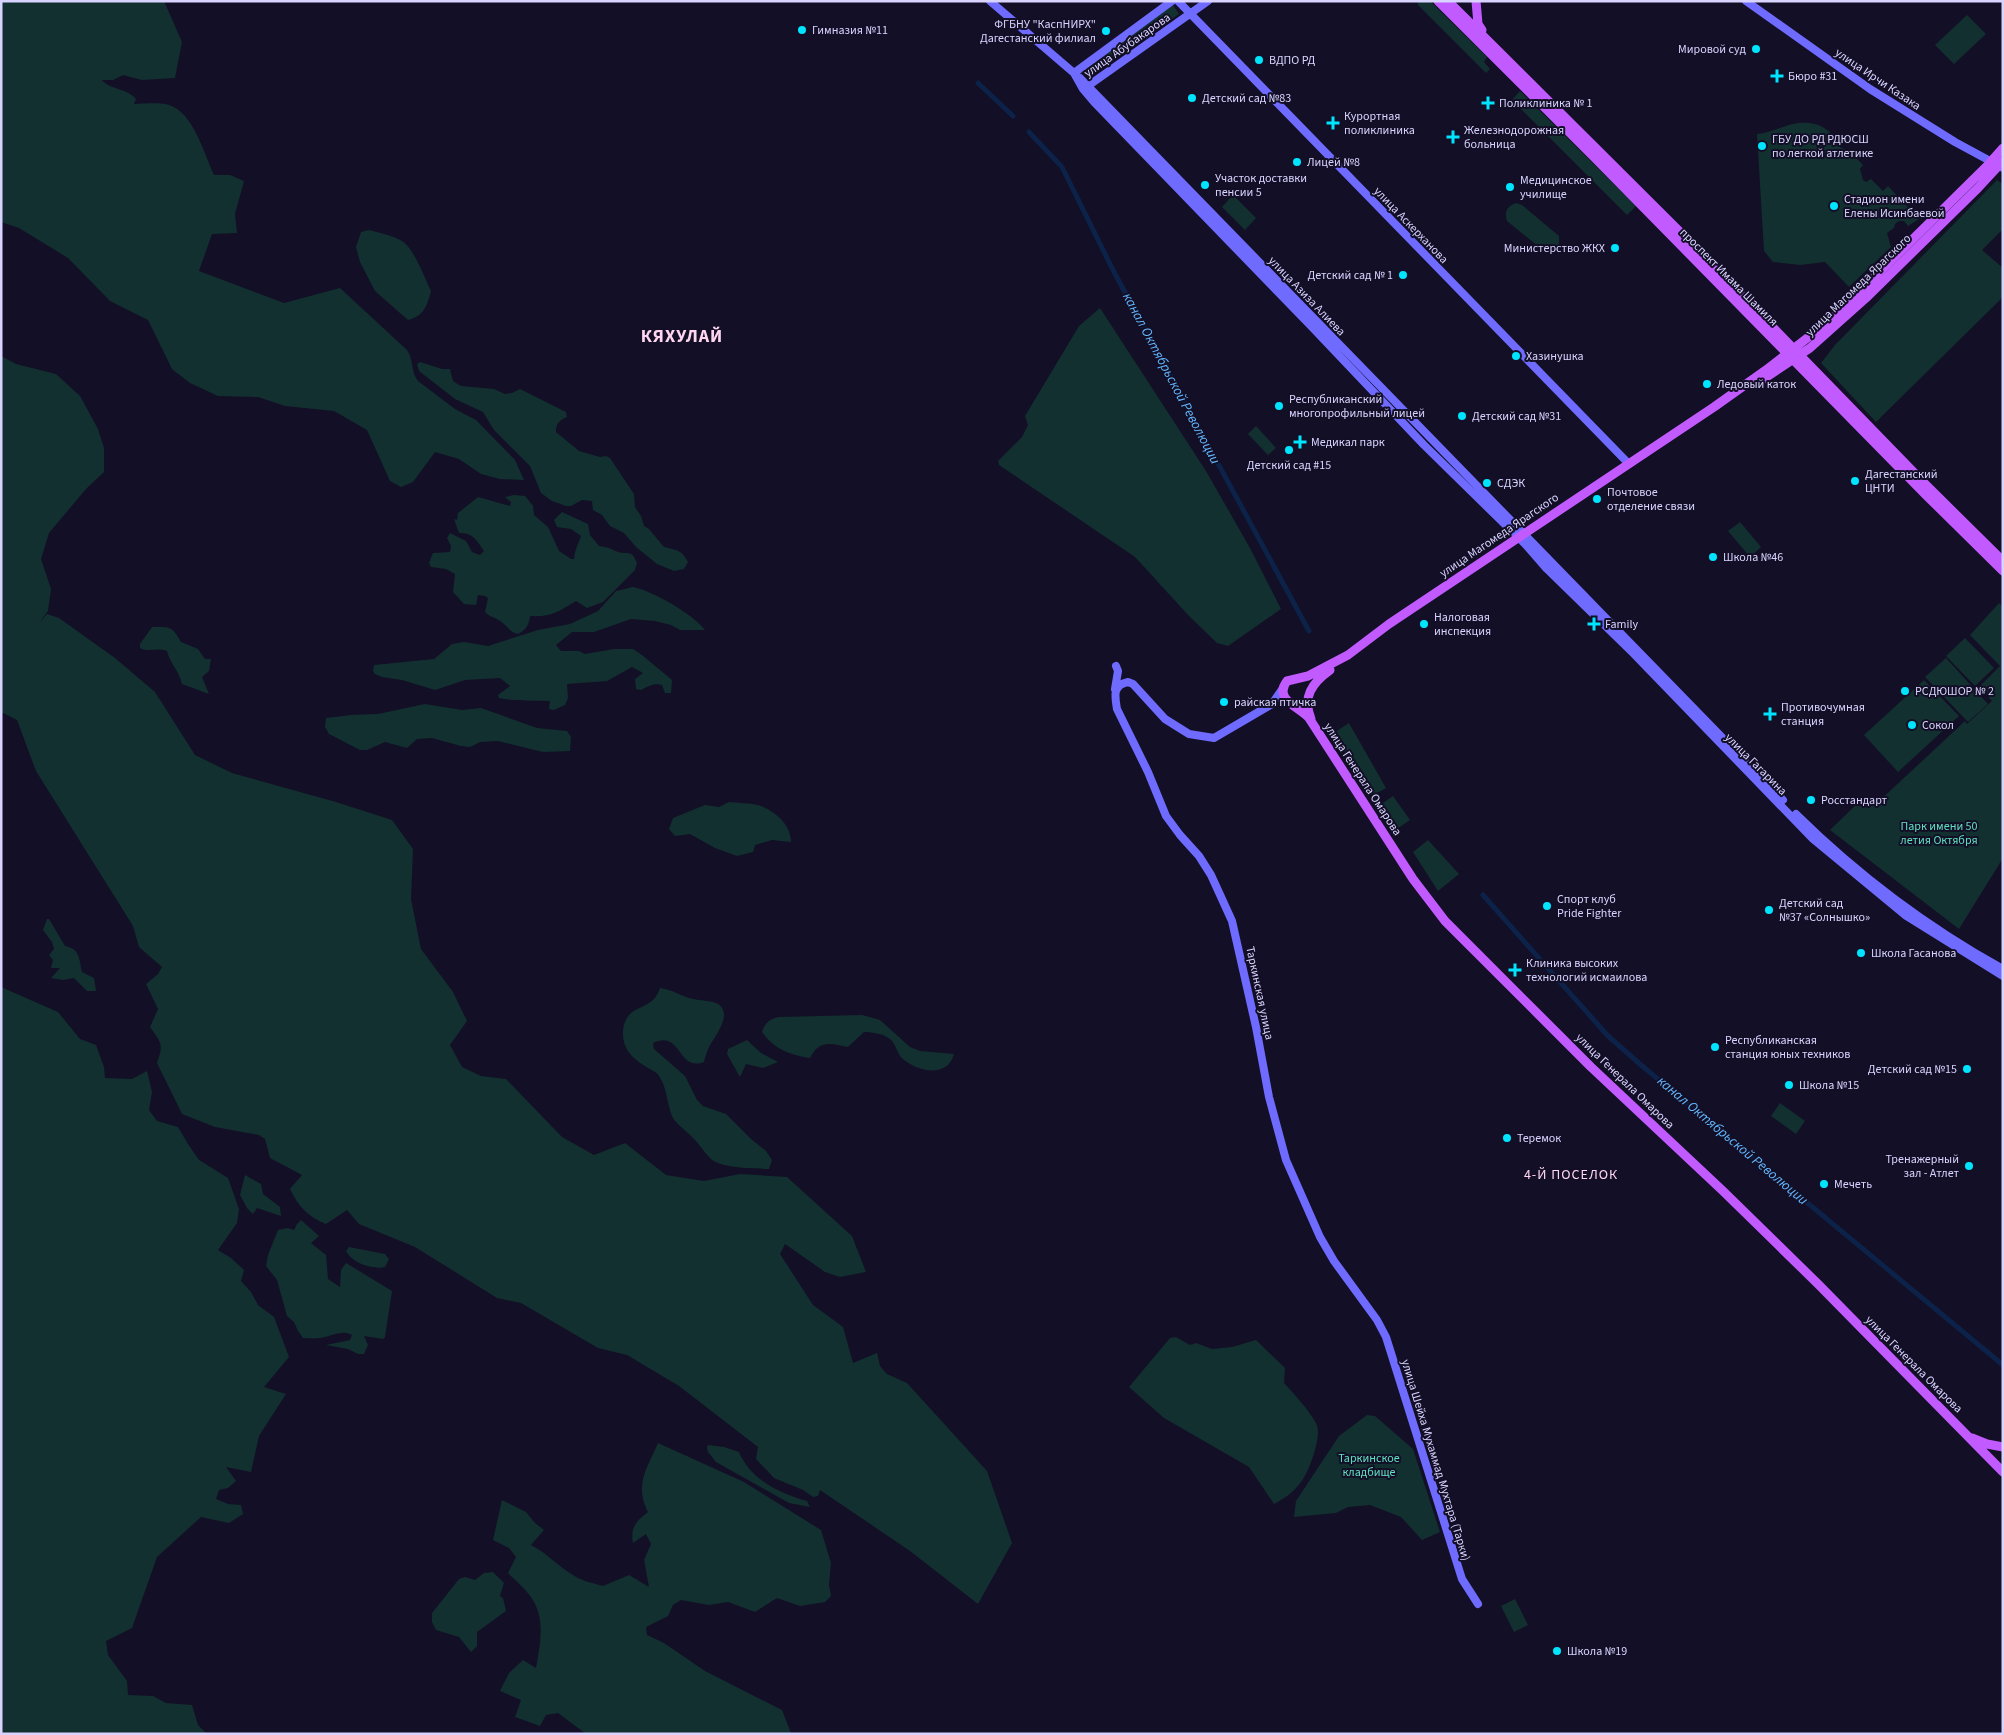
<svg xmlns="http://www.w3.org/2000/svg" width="2004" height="1735" viewBox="0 0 2004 1735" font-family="'Source Sans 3',sans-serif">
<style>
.green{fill:#12302f}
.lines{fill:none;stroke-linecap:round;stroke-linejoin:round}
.canal{stroke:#0c2248;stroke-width:5}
.secondary{stroke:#6f6bff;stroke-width:8}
.primary{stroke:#c25bff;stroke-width:9}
.poi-dot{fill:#00e5ff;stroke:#130f26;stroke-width:2}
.labels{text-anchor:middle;stroke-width:4;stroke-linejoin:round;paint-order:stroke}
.poi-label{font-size:12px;fill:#d9d4ff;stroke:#130f26;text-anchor:start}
.street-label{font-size:12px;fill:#d9d4ff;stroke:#130f26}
.park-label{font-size:12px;fill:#5fe0c0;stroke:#130f26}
.water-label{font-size:14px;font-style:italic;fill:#62b6ff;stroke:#130f26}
.neighbourhood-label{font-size:14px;letter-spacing:1px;fill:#ffd6f0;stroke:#130f26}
.district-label{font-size:18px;font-weight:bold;letter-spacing:1px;fill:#ffd6f0;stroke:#130f26}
</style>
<rect width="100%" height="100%" fill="#130f26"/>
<path class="green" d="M 1,1 L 164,1 L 182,42 L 175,78 L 142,80 L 123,75 L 113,80 L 102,80 C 110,90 127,88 136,99 L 134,104 C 145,104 158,102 169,105 C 193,112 204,153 214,175 L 230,175 L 244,181 L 235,214 L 237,233 L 212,234 L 199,271 L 284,303 L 340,288 L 407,350 C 414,360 410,370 418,381 L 455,409 L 476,420 L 515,460 L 524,480 L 500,479 L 481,474 L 459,459 L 435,452 L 413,482 L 401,487 L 390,481 L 367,430 L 334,411 L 285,406 L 258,397 L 218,396 L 190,383 L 172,369 L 148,320 L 110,301 L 68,258 L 19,228 L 1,222 Z
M 1418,1 L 1430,1 L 1487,57 L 1484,62 L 1490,69 L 1486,73 L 1418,5 Z
M 1173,5 L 1179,14 L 1091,76 L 1085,68 Z
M 1967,15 L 1986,34 L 1954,64 L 1935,45 Z
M 1520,91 L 1636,206 L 1627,215 L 1512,100 Z
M 1798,123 C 1811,122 1820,124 1830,132 L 1829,140 L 1833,145 C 1846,148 1854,155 1863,165 L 1860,169 L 1863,180 L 1866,182 L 1871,179 L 1883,191 L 1888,186 L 1919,219 L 1908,226 L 1904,221 L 1899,221 L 1895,224 L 1894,228 L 1887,233 L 1891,247 L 1849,287 L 1825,262 L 1800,265 L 1773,262 L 1764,251 L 1757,134 C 1771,133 1784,125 1798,123 Z
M 1997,180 L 2003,184 L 2003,229 L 1982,250 L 2003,268 L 2003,297 L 1876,422 L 1821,363 L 1835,345 Z
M 1233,195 L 1256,218 L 1245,230 L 1222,207 Z
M 1516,203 L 1522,205 L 1559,236 L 1559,246 L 1551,252 L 1545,252 L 1507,221 C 1504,212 1507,206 1516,203 Z
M 369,230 C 380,233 392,235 402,241 C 414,248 425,279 431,291 C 427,306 424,316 408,320 L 375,291 L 360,262 L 356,247 L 361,232 Z
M 1100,308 L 1206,471 L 1250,548 L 1281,609 L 1228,646 L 1217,643 L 1189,616 L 1135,557 L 999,465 L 998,461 L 1022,437 L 1028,425 L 1025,416 L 1079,326 Z
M 1,356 L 16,364 L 56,374 L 80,396 L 98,429 L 104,448 L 104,472 L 86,489 L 49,533 L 41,559 L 51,589 L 48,611 L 39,623 L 47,614 L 59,618 L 115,658 L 155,692 L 195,755 L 232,773 L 336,802 L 392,820 L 413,849 L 411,899 L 421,949 L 453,992 L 467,1021 L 450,1045 L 462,1067 L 481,1076 L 506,1079 L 562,1137 L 594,1155 L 625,1143 L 666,1175 L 704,1181 L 740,1174 L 787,1177 L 852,1236 L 866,1272 L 840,1277 L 825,1272 L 785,1244 L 780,1254 L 813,1305 L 843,1327 L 853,1363 L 877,1353 L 880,1366 L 887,1374 L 907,1383 L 987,1471 L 1012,1543 L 978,1604 L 910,1551 L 820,1490 L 818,1496 L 813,1497 L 803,1490 L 774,1478 L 756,1459 L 758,1447 L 679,1386 L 627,1355 L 598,1348 L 521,1303 L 497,1298 L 415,1247 L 359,1224 L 347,1210 L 326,1224 C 308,1217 298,1206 290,1189 L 302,1175 L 270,1158 L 265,1139 L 259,1135 L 215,1127 L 182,1114 L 157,1063 C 164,1043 161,1043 150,1027 L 158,1009 L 146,984 L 158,974 L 162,967 L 139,947 L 133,926 L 36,771 L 17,720 L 1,712 Z
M 420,362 L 442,369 L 450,369 L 453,381 L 461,386 L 494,389 L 505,394 L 512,393 L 520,389 L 566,412 L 567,417 C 559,420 556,424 556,432 L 579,451 L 600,457 L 606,456 L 610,458 L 634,494 L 635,507 L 641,516 L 644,526 L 649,529 L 664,547 C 677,550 682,550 688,562 L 684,569 L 674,571 L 657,564 L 636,547 L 624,533 L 610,526 L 602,515 L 593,510 L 592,501 L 582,500 L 571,506 L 566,506 L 552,501 L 541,493 L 530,466 L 494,430 L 483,412 L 455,399 L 419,371 L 417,364 Z
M 1256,426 L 1276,448 L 1268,455 L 1248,434 Z
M 514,495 L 525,496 L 533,506 L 534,515 L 548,527 L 559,551 L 571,559 L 574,559 L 575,552 L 581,536 L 571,529 L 557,527 L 554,520 L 562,512 L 588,524 L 590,535 L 599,546 C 608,547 611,549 618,552 C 630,555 631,549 637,563 L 635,570 L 603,602 L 587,608 L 576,601 C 558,612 552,617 530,616 C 529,625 526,630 518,634 C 509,632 508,626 500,621 C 495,617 491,618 485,612 L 488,598 L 485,596 L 478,595 L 476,605 L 464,604 L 453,592 L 455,574 L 446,569 L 431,567 L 429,563 L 433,553 L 450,552 L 451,546 L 447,538 L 450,533 L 466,541 L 472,552 L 480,555 L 484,551 C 477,541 473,532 459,533 L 454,519 L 457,520 L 458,513 L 478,497 L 510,506 L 511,502 L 505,497 Z
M 1740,522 L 1761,547 L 1750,557 L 1728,531 Z
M 633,587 C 653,591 693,614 705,630 L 680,630 L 671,625 L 655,621 L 631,619 L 594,632 L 572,632 L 556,645 L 561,651 L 579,651 L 585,654 L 614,649 L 633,649 L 642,655 L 672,680 L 671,693 L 665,693 L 662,685 C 654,683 649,686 641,690 L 636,689 L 635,679 L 643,673 L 632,667 L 607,681 L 567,684 L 568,698 L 565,705 L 554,710 L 549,709 L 550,701 C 532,700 516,702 499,698 L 498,695 L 510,686 L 500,678 L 465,680 L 435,690 L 402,680 L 382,677 L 375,674 L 373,671 L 374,665 L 434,659 L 452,644 L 464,642 L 488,646 L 538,630 L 570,624 L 598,611 L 616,591 Z
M 1999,603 L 2003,607 L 2003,858 L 1959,929 L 1830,830 L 1863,798 L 1876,804 L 1965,721 L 1967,724 L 1992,701 L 1979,687 L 2000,666 L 1970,635 Z
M 152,627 C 171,627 172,626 181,642 L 198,649 L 205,659 L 211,659 L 209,671 L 202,677 L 209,694 L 182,684 C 178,668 171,666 167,651 C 158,647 148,653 140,648 L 140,644 Z
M 1965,638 L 1994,668 L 1975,686 L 1946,656 Z
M 1946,658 L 1988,704 L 1968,722 L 1925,677 Z
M 1924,680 L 1959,716 L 1898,772 L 1864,735 Z
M 425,704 L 462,710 L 481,708 L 537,728 L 567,731 L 571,737 L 570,751 L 543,752 L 498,741 L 480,742 L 470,747 L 461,746 L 432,738 L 417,739 L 407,748 L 385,742 L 367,750 L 360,750 L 329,734 L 325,727 L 326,718 L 351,715 L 378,714 Z
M 1349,723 L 1386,788 L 1372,796 L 1332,734 Z
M 1393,796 L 1410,820 L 1397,829 L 1380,805 Z
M 729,802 C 738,803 749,803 758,805 C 774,810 791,824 791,842 L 772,840 L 755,845 L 753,852 L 737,856 L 715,848 L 690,834 L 675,836 L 669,829 L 673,818 L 705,805 L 719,807 Z
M 1428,840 L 1459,874 L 1438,891 L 1413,852 Z
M 47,919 L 49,919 L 65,946 C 80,949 79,958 82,972 L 94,978 L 96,991 L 87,991 L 74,978 L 63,980 L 51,978 L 60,968 L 51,968 L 53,960 L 49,955 L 54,949 L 52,942 L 43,930 Z
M 1,987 L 58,1012 L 80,1039 L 96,1045 L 104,1067 L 105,1078 L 132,1079 L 147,1071 L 152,1092 L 149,1110 L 157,1121 L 178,1127 L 188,1144 L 199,1160 L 228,1178 L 239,1209 L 237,1223 L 218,1250 L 231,1258 L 244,1270 L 241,1281 L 251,1292 L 258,1305 L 274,1317 L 289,1357 L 264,1387 L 286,1394 L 259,1436 L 251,1472 L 226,1467 L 236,1481 L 228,1488 L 219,1490 L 216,1499 L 228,1504 L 241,1505 L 243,1514 L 229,1523 L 201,1517 L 157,1557 L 132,1628 L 106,1641 L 108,1655 L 127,1681 L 128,1695 L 153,1696 L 166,1703 L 192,1705 L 198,1725 L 207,1734 L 1,1734 Z
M 660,988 C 675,990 679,996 693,999 C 700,1001 709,1000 716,1003 C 735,1012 715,1036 709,1047 C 707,1052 705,1057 704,1062 C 677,1072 682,1029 653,1043 L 654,1049 L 685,1076 L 697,1100 L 703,1106 L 726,1114 L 751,1139 L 766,1151 L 772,1160 L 769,1169 C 754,1168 720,1169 710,1158 C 703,1151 698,1142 690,1135 C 685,1130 674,1122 672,1116 C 667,1104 667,1087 659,1076 C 658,1073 653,1071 650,1069 C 635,1060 622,1051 623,1031 C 626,1001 652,1014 660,988 Z
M 862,1015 L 880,1020 L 910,1047 L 920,1051 L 954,1054 C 948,1078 918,1072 903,1059 C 897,1054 896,1044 890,1039 C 883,1034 873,1032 864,1032 L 848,1047 C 830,1043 819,1040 810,1058 C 790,1055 774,1049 762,1032 C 765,1023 769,1019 779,1017 Z
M 747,1040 L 761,1053 L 778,1062 L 763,1068 L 746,1064 L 740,1077 L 727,1054 L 728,1049 Z
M 1780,1103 L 1805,1121 L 1796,1134 L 1771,1116 Z
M 245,1175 L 261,1184 L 263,1194 L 280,1207 L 281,1216 L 257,1208 L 253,1214 L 247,1208 L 240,1195 Z
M 301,1220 L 319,1236 L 311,1243 L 326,1255 L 328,1279 L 340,1287 L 341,1270 L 346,1263 L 392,1291 L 385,1337 L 383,1339 L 364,1336 L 368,1345 L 364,1354 L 358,1354 L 348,1349 L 326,1345 L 350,1340 L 352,1335 C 341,1329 331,1337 320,1338 C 315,1339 309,1338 303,1338 L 298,1331 L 294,1322 L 287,1316 L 277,1280 L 266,1266 L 268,1255 L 278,1230 L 288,1228 L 294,1230 L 297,1224 Z
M 349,1247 L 385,1254 L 389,1259 L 385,1267 C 373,1270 352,1263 346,1251 Z
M 1176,1337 L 1190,1345 L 1196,1343 L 1212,1349 L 1232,1347 L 1256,1340 L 1285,1368 L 1284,1383 C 1295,1395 1308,1409 1316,1423 C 1320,1431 1317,1442 1315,1450 C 1307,1477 1299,1491 1274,1504 L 1249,1467 L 1164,1418 L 1129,1387 L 1170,1338 Z
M 1367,1415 L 1375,1416 L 1413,1449 L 1440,1532 L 1422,1540 L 1401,1517 L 1370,1505 L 1348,1507 L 1336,1513 L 1294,1517 L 1296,1501 L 1339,1436 Z
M 658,1443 L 744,1482 L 821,1530 L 831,1563 L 829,1585 L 831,1596 L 825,1602 L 800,1606 L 777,1598 L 755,1612 L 728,1602 L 709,1605 L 681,1600 L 673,1605 L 668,1616 L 646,1627 L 647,1635 L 664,1643 L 705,1671 L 782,1710 L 791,1733 L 586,1734 L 558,1713 L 546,1715 L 540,1726 L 515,1717 L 521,1700 L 500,1691 L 509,1673 L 523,1660 L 536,1668 C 540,1646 545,1622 534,1602 C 528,1591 517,1582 508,1573 L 516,1557 L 509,1548 L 493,1540 L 502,1500 L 526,1512 L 535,1523 L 544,1530 L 531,1545 C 547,1553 558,1566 573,1575 C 581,1581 593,1583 603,1586 L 629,1575 L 649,1587 L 644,1560 L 651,1544 L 646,1534 L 633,1543 C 630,1528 636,1521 648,1512 C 634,1484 647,1469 658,1443 Z
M 708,1445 L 724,1447 L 739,1452 C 751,1480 779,1493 807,1501 L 810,1507 L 789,1503 L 716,1462 L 708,1452 L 707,1448 Z
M 493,1572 L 504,1583 L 500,1596 L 503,1598 L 506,1611 L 477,1632 L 477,1646 L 471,1652 L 459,1637 L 436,1630 L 432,1622 L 432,1613 L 459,1579 L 465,1577 L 475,1580 L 484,1573 Z
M 1515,1599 L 1528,1625 L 1514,1632 L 1501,1606 Z"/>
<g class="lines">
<path class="canal" d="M 978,83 L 1013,116
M 1029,132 L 1062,167 L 1114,272 L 1309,631
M 1483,895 L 1608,1036 L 1641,1065 L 2003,1365"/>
<path class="secondary" d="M 990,1 L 1074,73 L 1083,89 L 1094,102 L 1311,326 L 1424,445 L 1526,545 L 1547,569 L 1634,654 L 1813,839 L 1905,915 L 2003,976
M 1178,1 L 1629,464
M 1746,1 L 1870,89 L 1955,142 L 2003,168
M 1074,73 L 1172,1
M 1080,78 L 1783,800
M 1085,88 L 1208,1
M 1283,688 L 1272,704 L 1214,738 L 1189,734 L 1165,719 L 1133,684 L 1128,682 C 1112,685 1115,697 1117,709 L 1148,772 L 1166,816 L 1180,835 L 1199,856 L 1211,875 L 1232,921 L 1256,1027 L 1269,1097 L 1286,1160 L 1320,1237 L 1334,1261 L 1377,1320 L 1386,1337 L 1462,1579 L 1478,1604
M 1115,689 L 1118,671 L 1116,666
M 1796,814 C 1858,875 1927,927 2003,969"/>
<path class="primary" d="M 1438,1 L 1595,158 L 1927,496 L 2003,571
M 1448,1 L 1687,239 L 1925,484 L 2003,561
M 1476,1 L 1478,24 L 1482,30
M 2003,148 L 1986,167 L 1841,310 L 1815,332 L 1766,370 L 1714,407 L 1389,624 L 1348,655 L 1308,676 L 1287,681 C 1273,699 1299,707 1309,718 L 1413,879 L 1445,921 L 1591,1067 L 1723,1191 L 1818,1284 L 2003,1472
M 1762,380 L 1810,348 L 1866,298 L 1978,188 L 2003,161
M 1311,719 C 1302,697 1312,683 1330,670
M 1972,1438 L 1987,1444 L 2003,1447"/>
</g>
<g class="poi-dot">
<circle cx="802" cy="30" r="5"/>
<circle cx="1106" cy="31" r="5"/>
<circle cx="1756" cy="49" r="5"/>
<circle cx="1259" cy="60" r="5"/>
<path d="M1774.5 68.5h5v5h5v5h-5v5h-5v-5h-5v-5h5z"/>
<circle cx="1192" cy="98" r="5"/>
<path d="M1485.5 95.5h5v5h5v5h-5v5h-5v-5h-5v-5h5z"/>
<path d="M1330.5 115.5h5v5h5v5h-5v5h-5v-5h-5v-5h5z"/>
<path d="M1450.5 129.5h5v5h5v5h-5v5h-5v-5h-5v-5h5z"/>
<circle cx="1762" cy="146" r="5"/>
<circle cx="1297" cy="162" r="5"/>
<circle cx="1205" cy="185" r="5"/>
<circle cx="1510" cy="187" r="5"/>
<circle cx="1834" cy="206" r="5"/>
<circle cx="1615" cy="248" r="5"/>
<circle cx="1403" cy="275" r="5"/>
<circle cx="1516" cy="356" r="5"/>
<circle cx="1707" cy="384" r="5"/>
<circle cx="1279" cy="406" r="5"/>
<circle cx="1462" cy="416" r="5"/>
<path d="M1297.5 434.5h5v5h5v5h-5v5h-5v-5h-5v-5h5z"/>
<circle cx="1289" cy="450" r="5"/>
<circle cx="1855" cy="481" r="5"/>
<circle cx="1487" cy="483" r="5"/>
<circle cx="1597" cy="499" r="5"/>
<circle cx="1713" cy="557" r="5"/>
<circle cx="1424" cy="624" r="5"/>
<path d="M1591.5 616.5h5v5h5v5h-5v5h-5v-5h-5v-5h5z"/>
<circle cx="1905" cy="691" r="5"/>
<circle cx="1224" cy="702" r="5"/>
<path d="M1767.5 706.5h5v5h5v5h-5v5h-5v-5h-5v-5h5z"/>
<circle cx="1912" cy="725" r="5"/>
<circle cx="1811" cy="800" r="5"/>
<circle cx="1547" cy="906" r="5"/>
<circle cx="1769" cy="910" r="5"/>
<circle cx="1861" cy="953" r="5"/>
<path d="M1512.5 962.5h5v5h5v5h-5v5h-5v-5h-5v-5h5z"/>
<circle cx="1715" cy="1047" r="5"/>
<circle cx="1967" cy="1069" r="5"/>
<circle cx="1789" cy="1085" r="5"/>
<circle cx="1507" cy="1138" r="5"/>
<circle cx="1969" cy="1166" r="5"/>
<circle cx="1824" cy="1184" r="5"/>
<circle cx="1557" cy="1651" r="5"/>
</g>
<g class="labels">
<g class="poi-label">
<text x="1096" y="28" text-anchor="end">ФГБНУ "КаспНИРХ"<tspan x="1096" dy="14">Дагестанский филиал</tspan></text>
<text x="812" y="34">Гимназия №11</text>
<text x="1746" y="53" text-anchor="end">Мировой суд</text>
<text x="1269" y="64">ВДПО РД</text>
<text x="1788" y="80">Бюро #31</text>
<text x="1202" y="102">Детский сад №83</text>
<text x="1499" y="107">Поликлиника № 1</text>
<text x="1344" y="120">Курортная<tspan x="1344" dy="14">поликлиника</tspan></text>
<text x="1464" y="134">Железнодорожная<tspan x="1464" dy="14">больница</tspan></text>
<text x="1772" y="143">ГБУ ДО РД РДЮСШ<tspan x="1772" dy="14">по легкой атлетике</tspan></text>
<text x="1307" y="166">Лицей №8</text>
<text x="1215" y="182">Участок доставки<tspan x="1215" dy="14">пенсии 5</tspan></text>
<text x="1520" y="184">Медицинское<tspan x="1520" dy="14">училище</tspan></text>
<text x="1844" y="203">Стадион имени<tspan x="1844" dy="14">Елены Исинбаевой</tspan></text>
<text x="1605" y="252" text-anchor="end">Министерство ЖКХ</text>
<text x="1393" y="279" text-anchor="end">Детский сад № 1</text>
<text x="1526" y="360">Хазинушка</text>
<text x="1717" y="388">Ледовый каток</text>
<text x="1289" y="403">Республиканский<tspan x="1289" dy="14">многопрофильный лицей</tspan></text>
<text x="1472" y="420">Детский сад №31</text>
<text x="1311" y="446">Медикал парк</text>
<text x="1289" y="469" text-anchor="middle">Детский сад #15</text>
<text x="1865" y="478">Дагестанский<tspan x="1865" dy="14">ЦНТИ</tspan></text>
<text x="1497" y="487">СДЭК</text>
<text x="1607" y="496">Почтовое<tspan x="1607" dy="14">отделение связи</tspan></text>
<text x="1723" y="561">Школа №46</text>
<text x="1434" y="621">Налоговая<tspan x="1434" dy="14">инспекция</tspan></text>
<text x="1605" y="628">Family</text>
<text x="1915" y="695">РСДЮШОР № 2</text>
<text x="1234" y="706">райская птичка</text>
<text x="1781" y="711">Противочумная<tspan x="1781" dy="14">станция</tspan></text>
<text x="1922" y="729">Сокол</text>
<text x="1821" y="804">Росстандарт</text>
<text x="1557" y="903">Спорт клуб<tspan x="1557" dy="14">Pride Fighter</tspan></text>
<text x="1779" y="907">Детский сад<tspan x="1779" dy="14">№37 «Солнышко»</tspan></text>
<text x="1871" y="957">Школа Гасанова</text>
<text x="1526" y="967">Клиника высоких<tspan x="1526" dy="14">технологий исмаилова</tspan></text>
<text x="1725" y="1044">Республиканская<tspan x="1725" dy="14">станция юных техников</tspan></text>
<text x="1957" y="1073" text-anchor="end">Детский сад №15</text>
<text x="1799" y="1089">Школа №15</text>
<text x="1517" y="1142">Теремок</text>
<text x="1959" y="1163" text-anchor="end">Тренажерный<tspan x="1959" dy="14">зал - Атлет</tspan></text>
<text x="1834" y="1188">Мечеть</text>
<text x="1567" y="1655">Школа №19</text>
</g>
<g class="street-label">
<text transform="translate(1127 45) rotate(-35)" y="4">улица Абубакарова</text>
<text transform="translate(1878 79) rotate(34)" y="4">улица Ирчи Казака</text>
<text transform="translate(1411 225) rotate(46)" y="4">улица Аскерханова</text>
<text transform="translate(1729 277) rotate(45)" y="4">проспект Имама Шамиля</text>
<text transform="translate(1858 285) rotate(-44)" y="4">улица Магомеда Ярагского</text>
<text transform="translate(1307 296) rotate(46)" y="4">улица Азиза Алиева</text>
<text transform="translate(1499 535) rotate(-34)" y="4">улица Магомеда Ярагского</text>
<text transform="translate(1756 764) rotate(45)" y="4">улица Гагарина</text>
<text transform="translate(1363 779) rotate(57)" y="4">улица Генерала Омарова</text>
<text transform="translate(1260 993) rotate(78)" y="4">Таркинская улица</text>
<text transform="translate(1625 1081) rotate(44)" y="4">улица Генерала Омарова</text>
<text transform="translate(1914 1364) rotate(45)" y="4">улица Генерала Омарова</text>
<text transform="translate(1436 1460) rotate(73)" y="4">улица Шейха Мухаммад Мухтара (Тарки)</text>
</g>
<g class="park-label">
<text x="1939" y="830">Парк имени 50<tspan x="1939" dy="14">летия Октября</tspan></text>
<text x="1369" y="1462">Таркинское<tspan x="1369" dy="14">кладбище</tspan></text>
</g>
<g class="water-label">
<text transform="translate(1172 378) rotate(62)" y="5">канал Октябрьской Революции</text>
<text transform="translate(1733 1140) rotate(40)" y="5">канал Октябрьской Революции</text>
</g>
<g class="neighbourhood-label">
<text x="1571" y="1179">4-Й ПОСЕЛОК</text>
</g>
<g class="district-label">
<text x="682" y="342">КЯХУЛАЙ</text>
</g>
</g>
<rect width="2004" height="1735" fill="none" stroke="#d9d4ff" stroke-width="5"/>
</svg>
